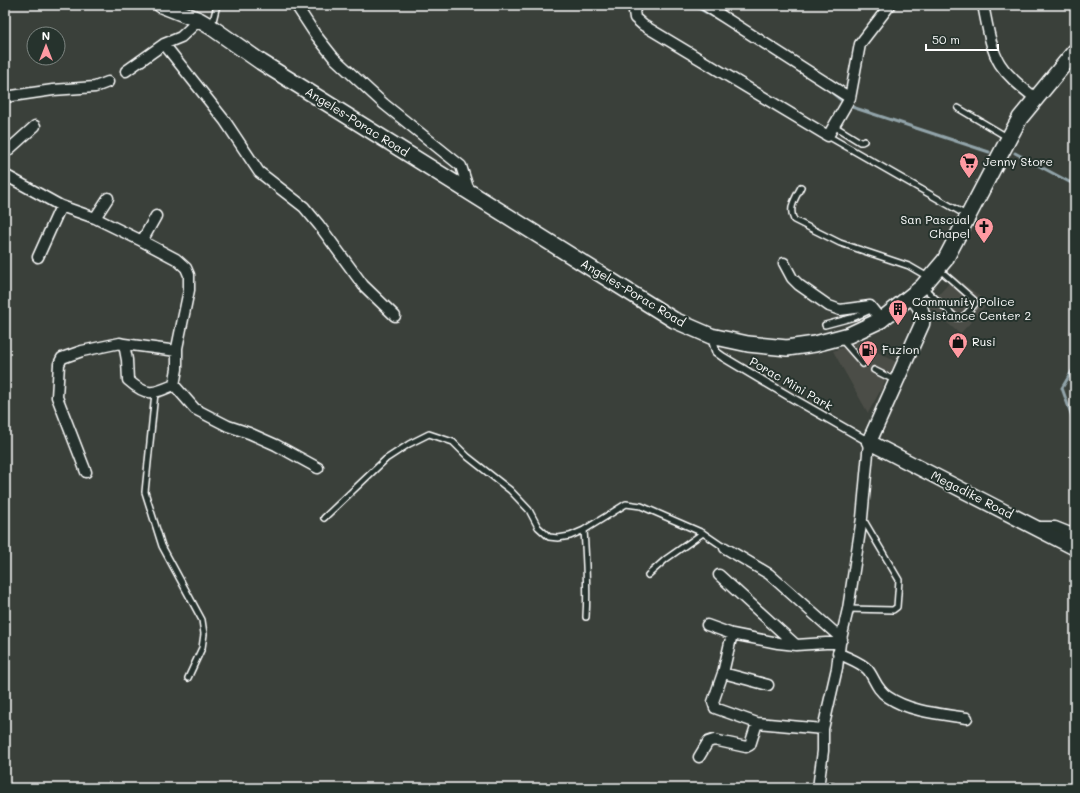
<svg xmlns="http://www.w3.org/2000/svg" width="1080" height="793" viewBox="0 0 1080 793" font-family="Mali,sans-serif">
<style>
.built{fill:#4c4d47}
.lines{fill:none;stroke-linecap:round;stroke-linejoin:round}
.stream{stroke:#92a4aa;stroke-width:3}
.service-casing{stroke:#fff;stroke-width:8}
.pedestrian-casing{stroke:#fff;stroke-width:10}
.minor-casing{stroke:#fff;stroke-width:13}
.secondary-casing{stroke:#fff;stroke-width:17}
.primary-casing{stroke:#fff;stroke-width:18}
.service{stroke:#26332d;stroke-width:5}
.pedestrian{stroke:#26332d;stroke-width:7}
.minor{stroke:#26332d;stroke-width:10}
.secondary{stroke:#26332d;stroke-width:14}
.primary{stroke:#26332d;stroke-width:15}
.labels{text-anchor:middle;stroke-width:4;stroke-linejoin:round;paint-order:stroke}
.street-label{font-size:12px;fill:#fff;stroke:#26332d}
.poi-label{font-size:12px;fill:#fff;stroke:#26332d;text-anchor:start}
</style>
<rect width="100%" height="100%" fill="#3a403a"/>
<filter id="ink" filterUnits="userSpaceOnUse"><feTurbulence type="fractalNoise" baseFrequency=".025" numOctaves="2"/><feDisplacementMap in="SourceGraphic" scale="8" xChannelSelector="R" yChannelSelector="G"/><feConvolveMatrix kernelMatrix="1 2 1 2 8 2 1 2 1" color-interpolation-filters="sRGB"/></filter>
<g filter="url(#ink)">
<path class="built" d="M 955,277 L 988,303 L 960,334 L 928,306 Z
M 859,342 L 896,362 L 868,413 L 833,351 Z"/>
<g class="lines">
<path class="stream" d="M 693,5 L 719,20
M 830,91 L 841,100
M 849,106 L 989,152
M 1015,153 L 1075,185
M 1075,366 L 1062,388 L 1075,425"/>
<defs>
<path id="service" d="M 212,25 L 217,5
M 958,108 L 1007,137
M 834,126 L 860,142 L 862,142 L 864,141
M 828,136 L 966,215
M 801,187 C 795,199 788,208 794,220 L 840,243 L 909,266 L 928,277
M 923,287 L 955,317 C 963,321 969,310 975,304 L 974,300 L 940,270
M 825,325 L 855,317 L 873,309
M 842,340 L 863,364
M 874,370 L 896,381
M 155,393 L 145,492 L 162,546 L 202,620 L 204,634 L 202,648 L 188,678
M 324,518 L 386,459 L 409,444 L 429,434 L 453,442 L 468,457 L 510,490 L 529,510 L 538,527 L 549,537 L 558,538 L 570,536 L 584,530 L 626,504 L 641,506 L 703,533 L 725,548
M 584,530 C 586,560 588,587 586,617
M 648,575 L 666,559 L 703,533
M 848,609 L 893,610 L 897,607 L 899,580 L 863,519"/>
<path id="pedestrian" d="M 711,336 L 716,352 L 723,357 L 792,398 L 869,442"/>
<path id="minor" d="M 296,5 L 315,34 L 334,58 L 384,104 L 461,166 L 469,191
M 637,5 L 634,11 L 635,18 L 643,25 L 828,136 L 850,98 L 860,44 L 890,5
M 705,5 L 850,98
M 983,5 C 987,23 990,48 1000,64 C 1009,78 1023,88 1035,98
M 164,44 L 225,121 L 259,172 L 304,207 L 319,225 L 363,285 L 395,316
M 126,71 L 164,44 L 181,37 L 199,20
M 5,97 L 53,90 L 95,87 L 108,82
M 5,153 L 35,126
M 5,175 L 61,206 L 95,218 L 142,241 L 176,259 L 186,268 L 189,275 L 189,290 L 177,348 L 177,369 L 174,385 L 195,409 L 228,426 L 249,433 L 276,445 L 318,468
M 95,218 L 108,198
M 142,241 L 156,216
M 38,257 L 61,206
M 784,263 L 792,278 L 799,285 L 829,306 L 840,310 L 870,306 L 881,320
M 124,344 L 177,351
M 86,472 L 57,397 L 59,364 L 62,358 L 82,351 L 120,343 L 124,344 L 127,360 L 128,380 C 147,397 153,394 174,385
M 1037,527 L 1055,527 L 1075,535
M 725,548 L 769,574 L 842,639
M 719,575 L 796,645
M 707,625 L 732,634 L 778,643 L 796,645 L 826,643 L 840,643
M 732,634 L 723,673 L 713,702 L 715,708 L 757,723 L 823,729
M 838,653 C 847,658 861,662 868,670 C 875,679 876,689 888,697 C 910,712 941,714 967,718
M 723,673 L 768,685
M 699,757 L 708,742 L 714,740 L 746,747 L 750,745 L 757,723
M 819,785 L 831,788
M 818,788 L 823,751 L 823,729 L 837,668 L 840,643 L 848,609 L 862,518 L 869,442"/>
<path id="secondary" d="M 911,297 C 920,305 924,312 922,324 L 869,442 L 1075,548"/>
<path id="primary" d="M 161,5 L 199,20 L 211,27 L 261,62 L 674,320 L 711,336 L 748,344 L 787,348 L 815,344 L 849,335 L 881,320 L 922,287 L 945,260 L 1009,138 L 1020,118 L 1075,51"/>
</defs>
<use href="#service" class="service-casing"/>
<use href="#pedestrian" class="pedestrian-casing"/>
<use href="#minor" class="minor-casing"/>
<use href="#secondary" class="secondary-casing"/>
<use href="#primary" class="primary-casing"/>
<use href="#service" class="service"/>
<use href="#pedestrian" class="pedestrian"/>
<use href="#minor" class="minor"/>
<use href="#secondary" class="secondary"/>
<use href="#primary" class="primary"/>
</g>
</g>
<defs>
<symbol id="supermarket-pin" viewBox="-11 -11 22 30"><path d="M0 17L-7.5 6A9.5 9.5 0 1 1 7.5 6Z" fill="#ff9aa2" stroke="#26332d"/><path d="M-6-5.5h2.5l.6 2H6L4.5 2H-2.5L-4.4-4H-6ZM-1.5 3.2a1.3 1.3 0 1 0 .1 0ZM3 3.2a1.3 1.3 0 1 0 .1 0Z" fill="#111"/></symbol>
<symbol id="church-pin" viewBox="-11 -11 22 30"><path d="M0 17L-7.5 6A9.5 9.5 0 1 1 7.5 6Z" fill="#ff9aa2" stroke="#26332d"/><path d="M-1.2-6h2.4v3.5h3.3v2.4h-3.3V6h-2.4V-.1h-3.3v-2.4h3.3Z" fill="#111"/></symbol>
<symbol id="building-pin" viewBox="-11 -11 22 30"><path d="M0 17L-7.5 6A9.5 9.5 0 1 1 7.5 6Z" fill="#ff9aa2" stroke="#26332d"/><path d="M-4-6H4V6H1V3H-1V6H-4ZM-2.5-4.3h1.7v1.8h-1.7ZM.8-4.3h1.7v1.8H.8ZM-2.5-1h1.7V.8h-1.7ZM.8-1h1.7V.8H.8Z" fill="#111"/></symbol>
<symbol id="shop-pin" viewBox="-11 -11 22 30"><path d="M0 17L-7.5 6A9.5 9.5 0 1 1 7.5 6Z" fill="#ff9aa2" stroke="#26332d"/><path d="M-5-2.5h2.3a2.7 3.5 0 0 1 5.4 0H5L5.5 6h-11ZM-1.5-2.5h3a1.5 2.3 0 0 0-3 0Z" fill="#111"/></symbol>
<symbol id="fuel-pin" viewBox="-11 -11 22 30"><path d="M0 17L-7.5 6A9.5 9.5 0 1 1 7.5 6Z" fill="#ff9aa2" stroke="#26332d"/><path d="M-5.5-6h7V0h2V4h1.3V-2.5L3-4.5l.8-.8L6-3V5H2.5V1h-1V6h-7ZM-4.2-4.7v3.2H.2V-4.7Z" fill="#111"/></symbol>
</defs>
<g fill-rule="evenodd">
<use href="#supermarket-pin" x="958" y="151" width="22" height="30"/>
<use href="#church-pin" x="973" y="216" width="22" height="30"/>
<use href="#building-pin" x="887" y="298" width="22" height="30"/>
<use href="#shop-pin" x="947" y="331" width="22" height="30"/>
<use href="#fuel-pin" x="857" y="339" width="22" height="30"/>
</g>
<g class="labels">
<g class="street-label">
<text transform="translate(357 122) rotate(32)" y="4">Angeles-Porac Road</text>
<text transform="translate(633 293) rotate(31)" y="4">Angeles-Porac Road</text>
<text transform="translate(791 384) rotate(30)" y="4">Porac Mini Park</text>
<text transform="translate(972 495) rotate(27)" y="4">Megadike Road</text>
</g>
<g class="poi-label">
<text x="983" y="166">Jenny Store</text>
<text x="970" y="224" text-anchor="end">San Pascual<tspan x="970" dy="14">Chapel</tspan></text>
<text x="912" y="306">Community Police<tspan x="912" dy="14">Assistance Center 2</tspan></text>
<text x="972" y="346">Rusi</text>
<text x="882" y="354">Fuzion</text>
</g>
</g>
<rect width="1080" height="793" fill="none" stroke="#26332d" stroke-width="20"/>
<rect x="10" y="10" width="1060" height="773" fill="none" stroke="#fff" stroke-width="1.5" filter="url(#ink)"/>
<g transform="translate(46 46)"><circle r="19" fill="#26332d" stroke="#7d8581"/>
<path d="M0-3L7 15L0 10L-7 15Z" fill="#ff9aa2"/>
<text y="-6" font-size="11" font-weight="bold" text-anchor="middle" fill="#ffffff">N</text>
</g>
<path d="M926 44v6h72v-6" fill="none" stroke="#ffffff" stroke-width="2"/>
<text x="932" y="44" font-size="12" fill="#ffffff" stroke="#26332d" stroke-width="3" paint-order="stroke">50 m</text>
</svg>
